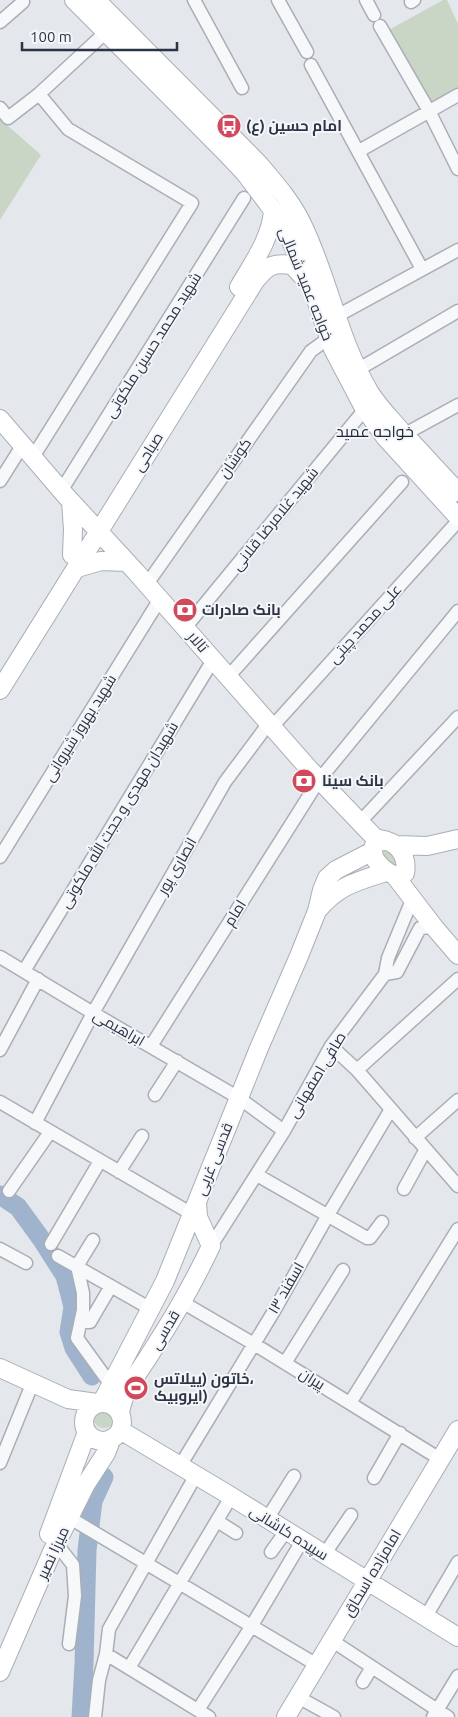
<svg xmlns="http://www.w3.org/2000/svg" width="458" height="1717" viewBox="0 0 458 1717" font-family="Ubuntu,Cairo,sans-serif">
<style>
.green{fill:#c9d6c5}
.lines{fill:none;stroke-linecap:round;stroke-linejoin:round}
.river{stroke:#9fb4cc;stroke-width:19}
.street-casing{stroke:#a9aeb7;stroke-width:15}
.secondary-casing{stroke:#a9aeb7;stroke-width:20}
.street{stroke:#f7f8fa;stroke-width:12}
.secondary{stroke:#fff;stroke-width:18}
.labels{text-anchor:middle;stroke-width:4;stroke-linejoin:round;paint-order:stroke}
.poi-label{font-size:15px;font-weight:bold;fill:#2b3445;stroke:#f4f6f9;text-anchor:start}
.street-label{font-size:15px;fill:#2b3445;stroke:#f4f6f9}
.neighbourhood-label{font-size:16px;fill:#1d2536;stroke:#f4f6f9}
</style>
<rect width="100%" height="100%" fill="#e4e7ec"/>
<path class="green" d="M 443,0 L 447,0 L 458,24 L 458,88 L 430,102 L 387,31 Z
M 0,119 L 41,155 L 0,220 Z
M 385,843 L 400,860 L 395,872 L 377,847 Z
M93 1417a11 11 0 1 1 22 0a11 11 0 1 1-22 0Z"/>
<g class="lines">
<path class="river" d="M 0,1195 L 18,1207 L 42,1240 L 65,1276 L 73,1307 L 69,1332 L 74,1348 L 92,1376
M 81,1717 L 84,1664 L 87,1550 L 93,1501 L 104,1477"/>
<defs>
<path id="street" d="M 194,0 L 242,88
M 278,0 L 307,52
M 366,0 L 374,15
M 411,2 L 414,0
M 0,22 L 23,2
M 380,26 L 429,111 L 458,169
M 311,65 L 422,269
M 0,108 L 8,118 L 39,94 L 106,32
M 359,151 L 458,95
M 337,316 L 458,250
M 359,369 L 458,311
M 405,434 L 458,405
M 33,457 L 192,203 L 68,129 L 39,94
M 0,481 L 22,446
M 61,491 L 244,198
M 147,584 L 311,351 L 329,338
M 185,628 L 365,409
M 228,677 L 402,482
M 272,727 L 458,521
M 360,822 L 458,717
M 0,857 L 160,599
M 0,957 L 93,1013 L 239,1098 L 284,1131
M 24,971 L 213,660
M 385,974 L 397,972 L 420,928 L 434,927
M 151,1046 L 319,780 L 458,611
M 331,1046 L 357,1070 L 458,1186
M 0,1050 L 38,979
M 357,1070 L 458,979
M 155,1095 L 177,1061
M 0,1102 L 192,1214
M 35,1123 L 93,1013 L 225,782 L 269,723
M 415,1138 L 458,1100
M 119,1172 L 142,1136
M 257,1175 L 367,1238 L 370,1238 L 382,1222
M 404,1189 L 426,1149
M 9,1191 L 50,1132
M 93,1240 L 77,1266 L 83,1293 L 83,1310 L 77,1338 L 111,1385
M 51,1244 L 100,1161
M 211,1246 L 284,1131 L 331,1046 L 385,974 L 388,958 L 412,900
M 0,1249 L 26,1263
M 58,1256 L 151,1309
M 182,1302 L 254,1344 L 440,1459
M 81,1321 L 90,1322 L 111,1286
M 285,1363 L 343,1270
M 350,1403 L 458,1229
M 0,1463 L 33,1382
M 180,1466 L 274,1311 L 328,1215 L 391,1109
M 374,1478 L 400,1433
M 70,1518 L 317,1665
M 267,1519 L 294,1476
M 217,1521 L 236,1533
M 56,1543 L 73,1565 L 75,1596 L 69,1644
M 271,1552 L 286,1531
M 324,1555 L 351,1515
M 425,1618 L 458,1562
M 331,1640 L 448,1717
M 106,1654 L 209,1717
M 129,1668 L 231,1497
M 363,1682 L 372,1667
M 298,1697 L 334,1717
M 198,1710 L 251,1627 L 302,1541
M 95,1717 L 99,1680 L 106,1654 L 109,1629 L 196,1475
M 433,1717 L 458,1676"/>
<path id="secondary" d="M 74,0 L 225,152 L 245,173 L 278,217 L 288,234 L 313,291 L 333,349 L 363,406 L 385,437 L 458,517
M 96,0 L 258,163 C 275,183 293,203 304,228 C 329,281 339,341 370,393 C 379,407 391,419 401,431 C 420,451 439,472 458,492
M 239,287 C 253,263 271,238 273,211
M 0,419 L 66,496 L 136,572 L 310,770 L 377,840
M 71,502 L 73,529 L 72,555
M 77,568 L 101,561 L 127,562
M 0,690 L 255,281 C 267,266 273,262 292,265 L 304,278
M 379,839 C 397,841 408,855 405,873 L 400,877 C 384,874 362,853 379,839 Z
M 396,845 L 427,846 L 458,839
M 395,876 L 434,927 L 458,955
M 317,911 C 337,886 357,881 386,872
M 0,1368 L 68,1399 L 97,1403
M 102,1402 L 165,1281 L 259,1048 L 299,956 L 317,911 L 322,890 L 327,878 L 336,870 L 373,851
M84 1422a19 19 0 1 1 38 0a19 19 0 1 1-38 0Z
M 120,1413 C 123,1390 140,1371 152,1351 C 174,1317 194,1282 211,1246 L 198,1217 L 197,1202
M 120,1430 L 224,1492 L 458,1637
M 49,1534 L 87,1432
M 0,1672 L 52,1552 L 86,1484 L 106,1453 L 112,1438
M 286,1717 L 458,1430"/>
</defs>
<use href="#street" class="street-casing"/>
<use href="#secondary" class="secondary-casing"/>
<use href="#street" class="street"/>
<use href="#secondary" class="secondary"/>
</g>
<defs>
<symbol id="bus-disc" viewBox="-11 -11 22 22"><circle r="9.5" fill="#d1495b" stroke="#f4f6f9"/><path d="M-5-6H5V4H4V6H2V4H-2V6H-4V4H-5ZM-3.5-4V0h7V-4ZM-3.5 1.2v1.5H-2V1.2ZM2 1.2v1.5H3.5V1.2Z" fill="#fff"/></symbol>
<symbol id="bank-disc" viewBox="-11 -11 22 22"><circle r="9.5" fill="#d1495b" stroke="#f4f6f9"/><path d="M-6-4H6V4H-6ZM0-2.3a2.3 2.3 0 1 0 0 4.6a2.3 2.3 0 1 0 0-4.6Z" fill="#fff"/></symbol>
<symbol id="stadium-disc" viewBox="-11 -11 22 22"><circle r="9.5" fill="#d1495b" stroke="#f4f6f9"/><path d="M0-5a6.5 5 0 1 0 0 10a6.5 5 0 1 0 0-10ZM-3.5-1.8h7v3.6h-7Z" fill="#fff"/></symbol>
</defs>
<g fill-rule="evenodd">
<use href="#bus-disc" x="215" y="112" width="28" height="28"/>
<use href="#bank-disc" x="171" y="596" width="28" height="28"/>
<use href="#bank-disc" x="290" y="767" width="28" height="28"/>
<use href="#stadium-disc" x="122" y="1374" width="28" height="28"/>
</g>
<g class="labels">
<g class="poi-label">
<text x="246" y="131">امام حسین (ع)</text>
<text x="202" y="615">بانک صادرات</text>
<text x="322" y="786">بانک سینا</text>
<text x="154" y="1384">خاتون (پیلاتس،<tspan x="154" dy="17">ایروبیک)</tspan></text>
</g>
<g class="street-label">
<text transform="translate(306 284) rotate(68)" y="5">خواجه عمید شمالی</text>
<text transform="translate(153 345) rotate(-58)" y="5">شهید محمد حسین ملکوتی</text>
<text transform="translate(148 452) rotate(-58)" y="5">صباحی</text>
<text transform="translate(235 458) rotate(-55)" y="5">کوشان</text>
<text transform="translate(275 519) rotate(-51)" y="5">شهید غلامرضا قلانی</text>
<text transform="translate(365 624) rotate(-48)" y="5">علی محمد چیتی</text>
<text transform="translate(198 642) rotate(49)" y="5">تالار</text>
<text transform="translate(80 728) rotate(-58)" y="5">شهید بهروز شیروانی</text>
<text transform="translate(119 815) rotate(-59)" y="5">شهیدان مهدی و حجت الله ملکوتی</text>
<text transform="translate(177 866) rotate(-60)" y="5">انصاری پور</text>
<text transform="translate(235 913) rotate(-58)" y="5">امام</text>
<text transform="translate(119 1028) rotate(30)" y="5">ابراهیمی</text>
<text transform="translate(317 1075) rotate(-59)" y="5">صافی اصفهانی</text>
<text transform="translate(214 1159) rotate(-68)" y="5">قدسی غربی</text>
<text transform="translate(286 1288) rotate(-60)" y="5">اسفند ۱۳</text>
<text transform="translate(165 1330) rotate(-59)" y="5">قدسی</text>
<text transform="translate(312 1379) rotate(32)" y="5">پیران</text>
<text transform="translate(289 1533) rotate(32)" y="5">سپیده کاشانی</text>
<text transform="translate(53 1553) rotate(-65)" y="5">میرزا نصیر</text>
<text transform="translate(372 1573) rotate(-59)" y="5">امامزاده اسحاق</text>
</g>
<g class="neighbourhood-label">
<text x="375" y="437">خواجه عمید</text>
</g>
</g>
<path d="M22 42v8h155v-8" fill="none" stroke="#2b3445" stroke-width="2.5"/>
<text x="30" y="42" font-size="15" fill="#2b3445" stroke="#f4f6f9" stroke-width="4" paint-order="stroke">100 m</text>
</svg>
